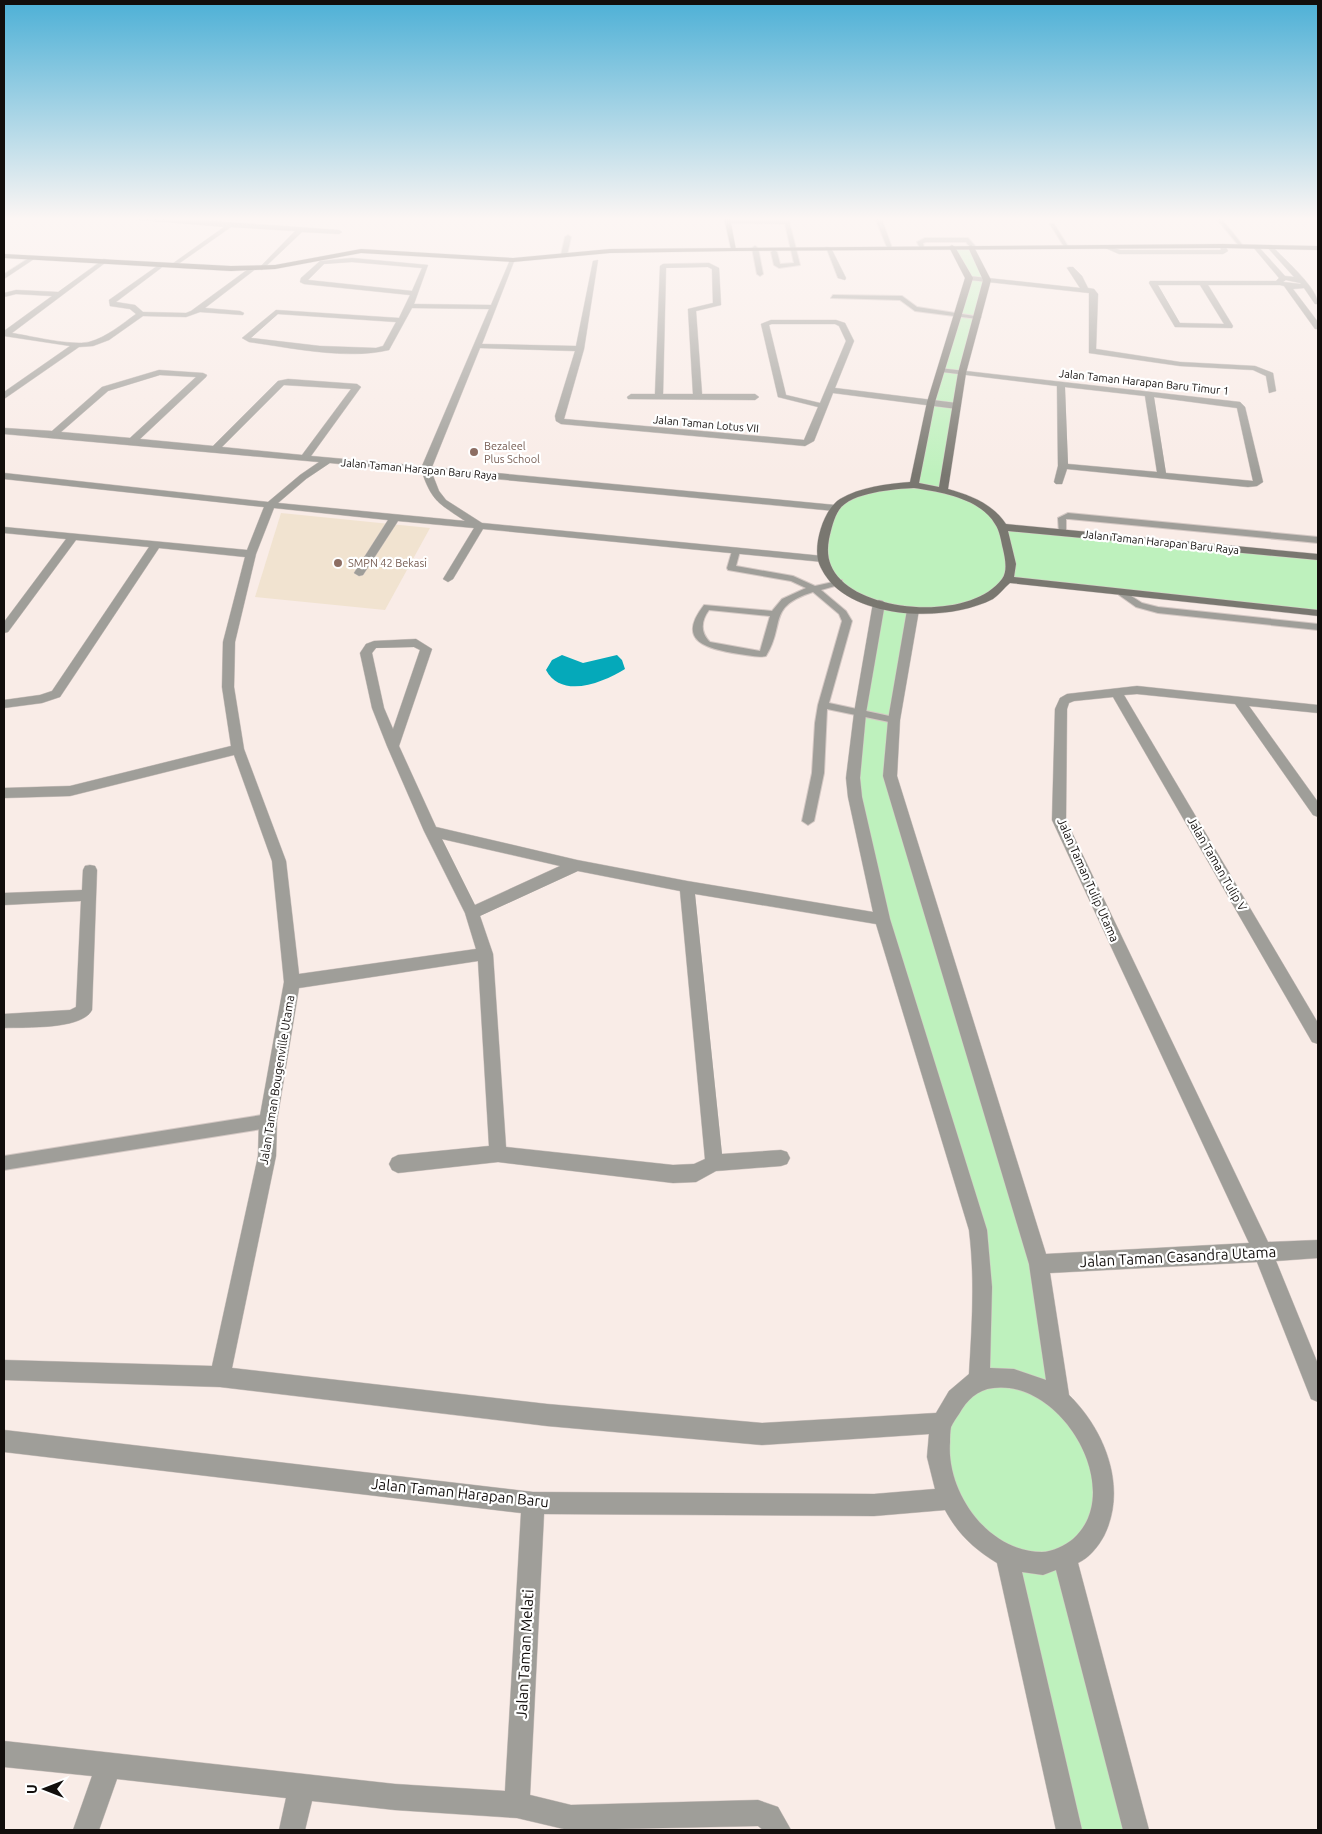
<svg xmlns="http://www.w3.org/2000/svg" width="1322" height="1834" viewBox="0 0 1322 1834" font-family="Ubuntu,sans-serif">
<style>
.education{fill:#f1e3d0}
.green{fill:#bef1bd}
.water{fill:#05a9ba}
.lines{fill:none;stroke-linecap:round;stroke-linejoin:round}
.lane-casing{stroke:#d4c8c4;stroke-width:2}
.street-casing{stroke:#d4c8c4;stroke-width:1}
.secondary-casing{stroke:#d4c8c4;stroke-width:1}
.primary-casing{stroke:#d4c8c4;stroke-width:1}
.lane{fill:#9f9e99;fill-rule:evenodd}
.street{fill:#9f9e99;fill-rule:evenodd}
.secondary{fill:#797770;fill-rule:evenodd}
.primary{fill:#5e5b53;fill-rule:evenodd}
.education-dot{fill:#8d6e63;stroke:#fff;stroke-width:2}
.labels{text-anchor:middle;stroke-width:4.5;stroke-linejoin:round;paint-order:stroke}
.far-street-label{font-size:11px;fill:#120e0c;stroke:#fff}
.far-education-label{font-size:11px;fill:#785e54;stroke:#fff;text-anchor:start}
.street-label{font-size:12px;fill:#120e0c;stroke:#fff}
.near-street-label{font-size:15px;fill:#120e0c;stroke:#fff}
</style>
<rect width="100%" height="100%" fill="#f9ece7"/>
<path class="education" d="M 281,513 L 430,528 L 385,610 L 255,597 Z"/>
<path class="green" d="M 952,247 L 971,247 L 987,280 L 962,373 L 943,489 L 980,505 L 1004,527 L 1318,557 L 1318,613 L 1008,580 L 973,605 L 913,610 L 890,776 L 1039,1264 L 1059,1399 L 1076,1417 L 1102,1509 L 1065,1559 L 1136,1830 L 1069,1830 L 1007,1557 L 984,1543 L 937,1447 L 979,1380 L 983,1263 L 855,797 L 879,603 L 860,596 L 831,574 L 824,534 L 835,508 L 867,491 L 914,485 L 931,402 L 969,278 Z"/>
<path class="water" d="M 562,655 L 583,663 L 617,655 L 622,660 L 625,669 C 604,682 562,700 546,670 L 552,660 Z"/>
<g class="lines">
<defs>
<path id="lane" d="M 879,218 L 882,220 L 892,248 L 887,247 L 876,220 Z
M 1216,218 L 1221,218 L 1244,247 L 1240,247 Z
M 727,220 L 789,221 L 800,265 L 779,268 L 774,265 L 771,252 L 774,250 L 777,252 L 780,264 L 794,263 L 785,224 L 725,223 Z
M 1050,224 L 1054,224 L 1069,248 L 1065,248 Z
M 568,235 L 571,237 L 567,255 L 564,257 L 561,255 L 565,237 Z
M 925,238 L 968,238 L 976,247 L 971,248 L 966,242 L 926,242 L 923,243 L 924,248 L 920,248 L 917,242 Z
M 755,246 L 758,248 L 763,274 L 760,276 L 757,274 L 752,248 Z
M 833,295 L 902,296 L 917,307 L 981,317 L 978,319 L 915,311 L 900,300 L 831,298 Z
M 1068,513 L 1318,537 L 1318,543 L 1069,519 L 1066,519 L 1066,532 L 1059,534 L 1058,518 Z
M 736,548 L 740,551 L 736,566 L 793,576 L 815,586 L 842,580 L 842,584 L 821,590 L 846,611 L 852,621 L 829,703 L 894,717 L 899,720 L 894,723 L 827,709 L 824,773 L 814,821 L 808,825 L 802,821 L 812,773 L 815,723 L 818,705 L 842,621 L 839,614 L 813,592 C 766,607 786,624 766,656 C 758,658 748,655 739,654 C 708,649 675,642 704,605 L 772,611 L 782,599 L 806,588 L 791,581 L 728,570 L 727,568 L 732,551 ZM 709,610 L 770,616 L 760,651 L 710,642 C 700,632 701,621 709,610 Z
M 1122,590 L 1142,603 L 1158,607 L 1318,624 L 1318,630 L 1158,613 L 1136,607 L 1119,595 L 1119,591 Z
M 268,1114 L 273,1116 L 275,1121 L 273,1126 L 268,1128 L 4,1170 L 4,1156 Z"/>
<path id="street" d="M 117,218 C 191,218 265,225 339,230 L 342,232 L 339,234 L 302,232 L 262,270 L 260,269 L 260,267 L 295,231 L 231,227 L 174,267 L 171,265 L 172,264 L 224,227 Z
M 1223,244 L 1225,245 L 1228,251 L 1223,254 L 1119,254 L 1103,247 L 1106,245 L 1120,250 L 1221,250 L 1220,246 Z
M 1253,245 L 1257,245 L 1285,276 L 1294,277 L 1267,247 L 1272,246 C 1284,259 1318,288 1318,304 L 1315,304 L 1304,288 L 1293,289 L 1318,322 L 1318,329 L 1315,329 L 1284,286 L 1280,285 L 1208,285 L 1233,326 L 1232,328 L 1175,327 L 1149,283 L 1150,281 L 1276,281 L 1279,278 L 1253,247 ZM 1286,280 L 1300,283 L 1301,284 L 1283,282 ZM 1158,285 L 1200,285 L 1224,324 L 1180,323 Z
M 826,247 L 831,248 L 846,278 L 845,280 L 838,278 Z
M 32,256 L 37,257 L 4,279 L 4,274 Z
M 352,258 L 428,265 L 414,304 L 491,305 L 510,260 L 515,259 L 482,344 L 576,346 L 593,261 L 598,260 L 584,349 L 564,419 L 804,440 L 818,407 L 778,397 L 761,324 L 771,320 L 836,320 L 845,323 L 854,341 L 835,388 L 957,403 L 961,406 L 957,409 L 833,393 L 814,441 L 805,446 L 561,424 L 556,421 L 555,416 L 575,351 L 480,348 L 432,467 L 835,505 L 840,508 L 835,511 L 432,473 L 439,491 L 446,500 L 482,523 L 823,556 L 828,559 L 823,562 L 483,529 L 453,579 L 448,582 L 443,579 L 474,528 L 398,521 L 363,575 L 359,576 L 354,573 L 388,520 L 274,508 L 256,554 L 235,642 L 234,687 L 244,749 L 286,861 L 299,974 L 476,949 L 465,913 L 424,831 L 387,746 L 372,708 L 360,653 L 366,644 L 374,641 L 416,639 L 432,649 L 399,746 L 436,827 L 577,860 L 687,881 L 873,912 L 848,797 L 846,778 L 854,713 L 873,603 L 879,600 L 883,601 L 885,603 L 866,713 L 860,778 L 862,797 L 890,919 L 987,1230 L 992,1287 L 990,1368 L 1014,1369 L 1046,1380 L 1029,1264 L 883,776 L 888,720 L 907,610 L 913,607 L 919,610 L 900,720 L 897,776 L 1046,1254 L 1249,1243 L 1052,820 L 1055,709 L 1060,698 L 1067,694 L 1137,686 L 1318,705 L 1318,713 L 1249,706 L 1318,802 L 1318,817 L 1313,815 L 1235,704 L 1137,694 L 1124,695 L 1318,1023 L 1318,1044 L 1312,1042 L 1113,697 L 1074,701 L 1069,703 L 1067,709 L 1066,820 L 1268,1242 L 1318,1240 L 1318,1258 L 1276,1261 L 1318,1364 L 1318,1402 L 1311,1399 L 1257,1262 L 1050,1273 L 1069,1395 C 1105,1430 1128,1488 1104,1536 C 1098,1547 1089,1558 1078,1563 L 1149,1830 L 1123,1830 L 1056,1570 L 1043,1575 L 1022,1572 L 1082,1830 L 1056,1830 L 997,1563 C 974,1549 958,1534 945,1510 L 874,1516 L 544,1514 L 530,1795 L 571,1805 L 758,1800 L 778,1807 L 791,1830 L 763,1830 L 758,1826 L 568,1830 L 517,1818 L 395,1810 L 312,1801 L 305,1830 L 279,1830 L 286,1798 L 117,1779 L 99,1830 L 73,1830 L 92,1776 L 4,1767 L 4,1741 L 395,1784 L 505,1791 L 521,1513 L 4,1452 L 4,1430 L 533,1492 L 874,1494 L 935,1489 L 927,1457 L 929,1434 L 762,1445 L 547,1426 L 220,1387 L 4,1380 L 4,1360 L 212,1366 L 258,1156 L 259,1121 L 284,982 L 272,861 L 234,755 L 70,796 L 4,798 L 4,788 L 70,786 L 231,746 L 222,687 L 223,642 L 245,557 L 159,548 L 60,697 L 42,703 L 4,708 L 4,700 L 40,695 L 52,691 L 149,547 L 76,540 L 8,632 L 4,633 L 4,622 L 66,539 L 4,533 L 4,527 L 247,550 L 264,507 L 4,479 L 4,473 L 268,502 L 300,475 L 319,462 L 4,434 L 4,428 L 52,431 L 102,387 L 159,370 L 203,373 L 207,375 L 206,377 L 140,439 L 213,446 L 278,381 L 288,379 L 357,384 L 361,387 L 311,456 L 422,466 L 489,309 L 412,308 L 389,350 C 347,360 292,348 249,342 L 242,338 L 276,310 L 399,318 L 410,295 L 304,284 L 300,282 L 301,278 L 320,261 ZM 352,262 L 422,268 L 412,291 L 308,280 L 324,264 ZM 278,314 L 396,322 L 383,346 L 376,348 L 320,346 L 251,338 ZM 772,324 L 835,324 L 839,326 L 846,341 L 820,403 L 786,395 L 769,325 ZM 160,375 L 196,377 L 130,438 L 61,432 L 108,391 ZM 284,385 L 351,389 L 302,455 L 222,447 ZM 330,463 L 422,472 C 432,502 440,504 465,521 L 278,503 L 306,479 ZM 414,647 L 420,650 L 393,729 L 384,708 L 372,653 L 376,648 ZM 442,839 L 560,866 L 475,905 ZM 578,871 L 680,891 L 705,1159 L 694,1164 L 673,1165 L 506,1147 L 493,954 L 480,916 ZM 695,894 L 876,924 L 969,1230 C 975,1278 972,1326 969,1374 L 949,1391 L 936,1413 L 762,1423 L 547,1404 L 232,1368 L 276,1156 L 277,1121 L 299,988 L 478,961 L 489,1146 L 398,1155 L 392,1158 L 389,1164 L 392,1170 L 398,1173 L 498,1162 L 673,1183 L 696,1182 L 716,1171 L 781,1166 L 787,1164 L 790,1158 L 787,1152 L 781,1150 L 722,1154 ZM 993,1388 C 1062,1379 1127,1491 1073,1539 C 1066,1545 1052,1552 1042,1552 C 988,1552 946,1492 950,1442 C 950,1437 950,1432 951,1427 C 953,1423 956,1418 959,1414 C 967,1400 977,1390 993,1388 Z
M 104,259 L 109,260 L 12,333 C 31,336 71,346 89,342 C 107,337 122,324 136,314 L 130,309 L 110,306 L 109,300 L 160,264 L 165,265 L 116,302 L 135,305 L 143,312 L 186,313 L 191,311 L 251,267 L 257,268 L 205,308 L 240,311 L 244,313 L 243,315 L 200,312 L 186,317 L 143,316 L 109,340 L 93,346 L 79,347 L 4,399 L 4,392 L 70,346 L 4,336 L 4,331 L 52,296 L 16,294 L 4,297 L 4,293 L 16,290 L 58,292 Z
M 709,263 L 719,268 L 721,305 L 696,311 L 702,394 L 755,394 L 759,397 L 755,400 L 628,399 L 627,397 L 631,394 L 655,394 L 660,266 L 663,264 ZM 708,267 L 712,269 L 713,303 L 688,309 L 693,394 L 663,394 L 666,268 Z
M 1069,267 L 1073,267 L 1082,276 L 1088,288 L 1094,289 L 1098,294 L 1096,349 L 1180,362 L 1255,366 L 1273,373 L 1276,391 L 1269,393 L 1266,376 L 1253,370 L 1180,366 L 1089,353 L 1089,293 L 969,280 L 965,278 L 969,276 L 1080,288 L 1067,268 Z
M 939,368 L 1240,402 L 1245,407 L 1263,482 L 1257,486 L 1248,487 L 1067,469 L 1062,484 L 1056,484 L 1054,482 L 1058,466 L 1057,386 L 942,372 L 939,372 ZM 1065,387 L 1145,396 L 1157,472 L 1068,464 ZM 1154,397 L 1237,408 L 1253,481 L 1166,473 Z
M 90,865 L 95,866 L 97,870 L 92,1010 C 82,1030 25,1027 4,1028 L 4,1014 L 70,1010 L 76,1007 L 81,901 L 4,905 L 4,893 L 82,890 L 83,870 L 85,866 Z"/>
<path id="secondary" d="M 724,218 L 730,218 L 736,250 L 731,249 Z
M 952,245 L 955,247 L 973,278 L 935,402 L 919,483 L 939,487 L 958,373 L 983,280 L 968,247 L 971,245 L 974,247 L 991,280 L 966,373 L 948,489 C 970,495 993,504 1006,524 L 1318,554 L 1318,560 L 1008,531 L 1016,564 L 1014,577 L 1318,610 L 1318,616 L 1010,583 C 1004,588 999,595 993,599 C 950,621 871,620 834,586 C 828,580 820,569 818,560 C 814,542 824,509 840,499 C 860,487 887,484 910,482 L 927,402 L 965,278 L 949,247 ZM 914,488 C 940,492 980,498 995,524 C 1000,531 1001,541 1003,549 C 1005,558 1008,571 1002,579 C 972,619 875,614 841,580 C 829,568 826,555 829,539 C 831,530 834,517 839,510 C 851,492 895,489 914,488 Z"/>
<path id="primary" d="M 1223,244 L 1318,246 L 1318,250 L 1223,248 L 734,251 L 610,253 L 513,262 L 361,253 L 275,269 L 231,271 L 4,258 L 4,254 L 231,266 L 275,265 L 361,249 L 513,258 L 610,249 Z"/>
</defs>
<use href="#lane" class="lane-casing"/>
<use href="#street" class="street-casing"/>
<use href="#secondary" class="secondary-casing"/>
<use href="#primary" class="primary-casing"/>
<use href="#lane" class="lane"/>
<use href="#street" class="street"/>
<use href="#secondary" class="secondary"/>
<use href="#primary" class="primary"/>
</g>
<linearGradient id="sky" x2="0" y2="1"><stop stop-color="#4db0d6"/><stop offset="0.46" stop-color="#fcf6f4"/><stop offset="1" stop-color="#fcf6f4" stop-opacity="0"/></linearGradient>
<rect width="1322" height="475" fill="url(#sky)"/>
<g class="education-dot">
<circle cx="474" cy="452" r="5"/>
<circle cx="338" cy="563" r="5"/>
</g>
<g class="labels">
<g class="far-street-label">
<text transform="translate(1144 382) rotate(6)" y="4">Jalan Taman Harapan Baru Timur 1</text>
<text transform="translate(706 424) rotate(5)" y="4">Jalan Taman Lotus VII</text>
<text transform="translate(419 469) rotate(5)" y="4">Jalan Taman Harapan Baru Raya</text>
<text transform="translate(1161 542) rotate(6)" y="4">Jalan Taman Harapan Baru Raya</text>
</g>
<g class="far-education-label">
<text x="484" y="450">Bezaleel<tspan x="484" dy="13">Plus School</tspan></text>
<text x="348" y="567">SMPN 42 Bekasi</text>
</g>
<g class="street-label">
<text transform="translate(1217 864) rotate(60)" y="4">Jalan Taman Tulip V</text>
<text transform="translate(1088 880) rotate(66)" y="4">Jalan Taman Tulip Utama</text>
<text transform="translate(277 1080) rotate(-81)" y="4">Jalan Taman Bougenville Utama</text>
</g>
<g class="near-street-label">
<text transform="translate(1178 1257) rotate(-3)" y="5">Jalan Taman Casandra Utama</text>
<text transform="translate(460 1493) rotate(6)" y="5">Jalan Taman Harapan Baru</text>
<text transform="translate(525 1654) rotate(-87)" y="5">Jalan Taman Melati</text>
</g>
</g>
<rect width="1322" height="1834" fill="none" stroke="#120e0c" stroke-width="10"/>
<g transform="translate(45 1789) rotate(270)" stroke="#ffffff" stroke-width="4" paint-order="stroke">
<path d="M0-4L9 19L0 12L-9 19Z" fill="#120e0c"/>
<text y="-8" font-size="14" font-weight="bold" text-anchor="middle" fill="#120e0c">U</text>
</g>
</svg>
